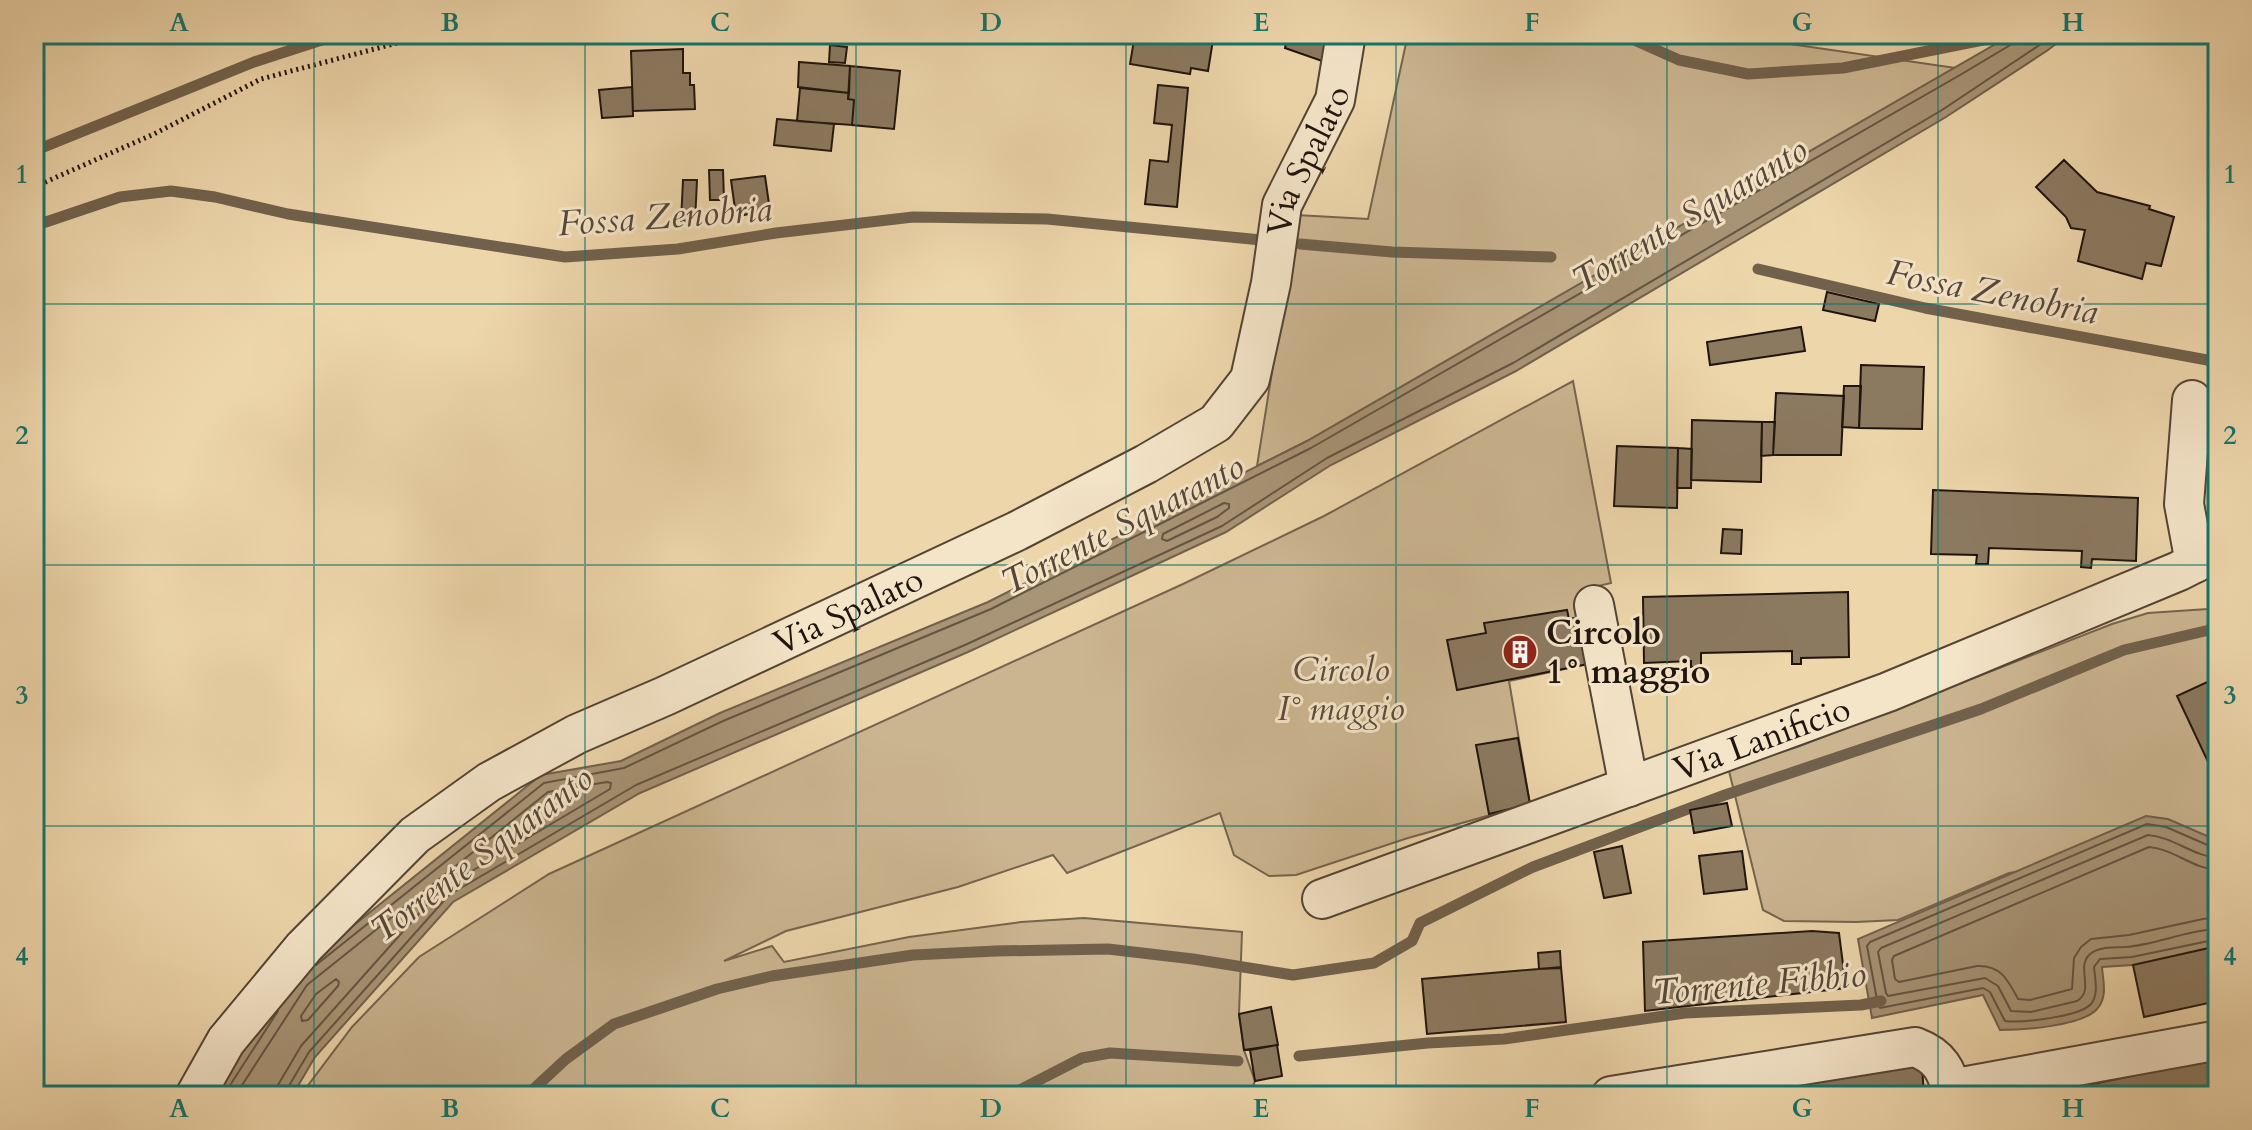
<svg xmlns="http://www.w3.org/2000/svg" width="2252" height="1130" viewBox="0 0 2252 1130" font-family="Cardo,serif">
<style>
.green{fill:#cbb590;stroke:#75644f;stroke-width:2}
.water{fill:#a89476;stroke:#71614c;stroke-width:2}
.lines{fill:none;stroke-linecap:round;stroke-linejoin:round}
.shore{stroke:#645442;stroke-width:2}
.stream{stroke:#71614c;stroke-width:11}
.building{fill:#8b7960;stroke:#1f140e;stroke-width:2}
.minor-casing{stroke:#534435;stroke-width:42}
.path{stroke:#1f140e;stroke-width:5;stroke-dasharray:2 4;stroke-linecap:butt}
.minor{stroke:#f4e4c8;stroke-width:38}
.grid{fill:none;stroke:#0f766e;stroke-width:2;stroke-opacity:0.55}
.labels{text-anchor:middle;stroke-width:6;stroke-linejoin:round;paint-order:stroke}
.street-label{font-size:34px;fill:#1f140e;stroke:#f4e4c8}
.poi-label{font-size:34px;font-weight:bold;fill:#1f140e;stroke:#f4e4c8;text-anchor:start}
.park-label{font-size:34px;font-style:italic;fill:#5b4c3c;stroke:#f4e4c8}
.water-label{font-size:36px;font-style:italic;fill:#564738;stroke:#f4e4c8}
.neatline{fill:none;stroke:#0f766e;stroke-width:3}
.grid-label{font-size:26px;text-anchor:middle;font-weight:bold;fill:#0f766e}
</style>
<rect width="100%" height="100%" fill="#eed6ab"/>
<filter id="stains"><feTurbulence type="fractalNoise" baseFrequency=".0025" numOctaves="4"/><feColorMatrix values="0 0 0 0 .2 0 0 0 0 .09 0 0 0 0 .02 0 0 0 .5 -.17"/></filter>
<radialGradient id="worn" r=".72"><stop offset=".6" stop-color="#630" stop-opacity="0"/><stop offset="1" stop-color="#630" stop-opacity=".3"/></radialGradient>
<path class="green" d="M 1408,34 L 1722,34 L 1956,68 L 1307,441 L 1257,466 L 1297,215 L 1368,219 Z
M 1573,381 L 1611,583 L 1581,590 L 1593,663 L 1509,681 L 1530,804 L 1408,838 L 1296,875 L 1269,876 L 1234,855 L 1220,813 L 1067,873 L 1053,855 L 958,887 L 786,931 L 724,961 L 772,946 L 784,962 L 909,937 L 1021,922 L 1084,918 L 1242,932 L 1239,1014 L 1244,1050 L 1255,1081 L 1249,1096 L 300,1096 L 352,1027 L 419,957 L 549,874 L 1183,584 L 1324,516 Z
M 2218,605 L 2218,852 L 2214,839 L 2009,873 L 1898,920 L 1856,922 L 1784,921 L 1763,910 L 1729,771 L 1741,765 L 1800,746 L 2112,624 L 2148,613 L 2208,609 Z"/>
<path class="water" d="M 2013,34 L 2069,34 L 2048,50 L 1946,117 L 1516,371 L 1331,465 L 1226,532 L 968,652 L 640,793 L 453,902 L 315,1057 L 292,1096 L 213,1096 L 293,974 L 541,775 L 621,761 L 720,713 L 988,602 L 1307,441 Z
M 2146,816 L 2168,819 L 2214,839 L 2218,852 L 2218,947 L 2133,965 L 2102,967 C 2103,981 2108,997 2097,1009 C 2082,1026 2023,1030 2000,1030 L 1983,995 L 1872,1018 L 1858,939 Z"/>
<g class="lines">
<path class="shore" d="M 1224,503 L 1229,504 L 1229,508 L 1217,517 L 1167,541 L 1162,539 L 1163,534 Z
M 2218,848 L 2212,847 L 2166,827 L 2147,824 L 1870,942 L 1867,946 L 1878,1005 L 1880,1008 L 1983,988 L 1990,992 L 2005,1021 C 2022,1023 2079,1017 2091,1004 C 2099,994 2095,979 2094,967 L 2100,959 L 2132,957 L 2218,939
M 2218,858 C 2193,856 2173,837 2148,835 L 1881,948 L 1878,952 L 1886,993 L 1888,996 L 1985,978 L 1998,986 L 2011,1011 L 2031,1012 L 2077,1001 C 2095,990 2076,969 2089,955 C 2098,946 2114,948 2125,947 C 2156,945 2186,930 2218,929
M 2218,870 C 2193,869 2174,849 2149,847 L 1894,956 L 1892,960 L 1895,979 L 1899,982 L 1977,966 C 2001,965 2008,980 2018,999 L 2030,1000 L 2072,989 L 2074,958 L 2081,947 L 2091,939 L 2129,935 L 2203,919 L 2218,917
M 316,965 L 544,783 L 624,768 L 723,721 L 991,609 L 1311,448 L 1960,75 L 2012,44 L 2015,34
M 336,979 L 339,982 L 338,986 L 308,1020 L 302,1021 L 301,1016 L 316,994 Z
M 223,1096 L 278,1011
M 235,1096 L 307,985 L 548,792 L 607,782 L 611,783 L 610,789 L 440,890 L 301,1046 L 278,1085 L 276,1096
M 286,1096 L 287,1089 L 309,1052 L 449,895 L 636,785 L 965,645 L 1222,526 L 1327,458 L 1513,363 L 1942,110 L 2056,34"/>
<path class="stream" d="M 1621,34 L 1679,60 L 1748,74 L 1843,68 L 1983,40
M 34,151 L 254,62 L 334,36 L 349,34
M 34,226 L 120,197 L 171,191 L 215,197 L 288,214 L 565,257 L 678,249 L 776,233 L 913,217 L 1047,219 L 1261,240
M 1300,244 L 1392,252 L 1551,257
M 1758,269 L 1925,308 L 2218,362
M 1299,1056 L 1428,1043 L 1504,1039 L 1685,1013 L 1861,1005 L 1881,1001
M 526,1096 L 566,1059 L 614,1024 L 717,989 L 772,976 L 913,955 L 996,951 L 1108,949 L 1193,959 L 1293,975 L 1374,963 L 1412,941 L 1420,923 L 1533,867 L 1725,795 L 1981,709 L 2124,650 L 2218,628
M 1008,1096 L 1082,1058 L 1110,1053 L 1238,1061"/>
</g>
<path class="building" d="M 1135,34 L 1214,34 L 1208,71 L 1191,68 L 1190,74 L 1130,64 Z
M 1288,34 L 1329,34 L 1322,61 L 1285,48 Z
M 1804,34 L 1858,34 L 1858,42 L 1804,43 Z
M 830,45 L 847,47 L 845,63 L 829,62 Z
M 683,49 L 683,73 L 690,73 L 690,85 L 694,85 L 695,109 L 633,111 L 631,51 Z
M 799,62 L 850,66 L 849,93 L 798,87 Z
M 850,66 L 900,71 L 894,129 L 852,125 L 854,100 L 848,99 Z
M 1158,85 L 1188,88 L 1177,207 L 1145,204 L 1150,160 L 1168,162 L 1172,125 L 1154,123 Z
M 632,87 L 633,116 L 602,118 L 599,90 Z
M 800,88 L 849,93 L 848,99 L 854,100 L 852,125 L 797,121 Z
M 777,119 L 834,124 L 831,151 L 774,145 Z
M 2064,160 L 2097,192 L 2150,206 L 2149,209 L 2174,217 L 2161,266 L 2146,263 L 2142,279 L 2078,261 L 2085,230 L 2071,228 L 2066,217 L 2036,187 Z
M 709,170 L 723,170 L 724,200 L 710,200 Z
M 765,176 L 770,211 L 736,216 L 731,180 Z
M 683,180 L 697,180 L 695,222 L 681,221 Z
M 1827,292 L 1879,304 L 1875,321 L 1823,310 Z
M 1801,327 L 1805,351 L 1710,365 L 1707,342 Z
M 1861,365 L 1924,367 L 1922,429 L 1859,428 Z
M 1844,386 L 1861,386 L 1859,428 L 1842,427 Z
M 1776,393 L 1844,396 L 1841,455 L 1773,455 Z
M 2214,399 L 2218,399 L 2218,485 L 2208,485 Z
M 1692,420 L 1762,422 L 1761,482 L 1691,480 Z
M 1762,422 L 1775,422 L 1773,455 L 1761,456 Z
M 1617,446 L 1678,448 L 1677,508 L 1614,506 Z
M 1678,448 L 1692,449 L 1691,488 L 1677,488 Z
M 1933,490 L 2138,498 L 2136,561 L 2092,559 L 2091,568 L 2081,567 L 2082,551 L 1989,548 L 1988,564 L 1976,564 L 1977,555 L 1931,554 Z
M 1723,529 L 1742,530 L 1741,554 L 1721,553 Z
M 1848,592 L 1849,657 L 1801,658 L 1801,664 L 1792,664 L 1792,651 L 1701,653 L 1701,667 L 1691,667 L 1691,661 L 1644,663 L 1643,597 Z
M 1567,610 L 1569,619 L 1585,616 L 1593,663 L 1457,690 L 1447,640 L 1486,633 L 1484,623 Z
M 2218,677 L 2218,783 L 2177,696 Z
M 1518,738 L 1530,804 L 1489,814 L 1476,745 Z
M 1727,803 L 1732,826 L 1694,833 L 1690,810 Z
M 1622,846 L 1631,893 L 1604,898 L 1594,852 Z
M 1742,851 L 1747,889 L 1704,894 L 1699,856 Z
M 1812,931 L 1839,933 L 1846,988 L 1645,1011 L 1643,942 Z
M 2209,948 L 2218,987 L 2218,1001 L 2144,1017 L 2133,965 Z
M 1560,951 L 1561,968 L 1539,969 L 1538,953 Z
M 1561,967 L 1566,1022 L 1427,1034 L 1422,979 Z
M 1271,1007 L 1278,1045 L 1244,1050 L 1239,1014 Z
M 1277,1045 L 1282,1076 L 1255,1081 L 1250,1050 Z
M 1921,1051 L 1924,1096 L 1694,1096 Z
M 2210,1059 L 2218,1096 L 2037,1096 Z"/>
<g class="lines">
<defs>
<g id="minor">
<path d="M 2192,400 L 2184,504 L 2195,563"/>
<path d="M 1594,605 L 1629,787"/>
<path id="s1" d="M 1322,899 L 1888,692 L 2179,571 L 2218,551"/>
<path d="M 1951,1089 L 2208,1042"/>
<path id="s2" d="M 195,1096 L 226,1041 L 304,947 L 415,835 L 489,782 L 577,734 L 665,696 L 1017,531 L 1146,464 L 1216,423 L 1250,379 L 1271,283 L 1282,205 L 1335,100 L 1346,34"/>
<path d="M 1611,1096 L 1915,1047 C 1939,1056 1948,1070 1952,1096"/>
</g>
</defs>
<use href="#minor" class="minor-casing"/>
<path class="path" d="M 34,187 L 154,134 L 261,79 L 401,42 L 470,34"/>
<use href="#minor" class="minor"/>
</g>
<path class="grid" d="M 314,34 L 314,1096M 585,34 L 585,1096M 856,34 L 856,1096M 1126,34 L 1126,1096M 1396,34 L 1396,1096M 1667,34 L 1667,1096M 1938,34 L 1938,1096M 34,304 L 2218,304M 34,565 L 2218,565M 34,826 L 2218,826"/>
<defs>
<symbol id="building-disc" viewBox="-11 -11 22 22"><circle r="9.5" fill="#8f2418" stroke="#f4e4c8"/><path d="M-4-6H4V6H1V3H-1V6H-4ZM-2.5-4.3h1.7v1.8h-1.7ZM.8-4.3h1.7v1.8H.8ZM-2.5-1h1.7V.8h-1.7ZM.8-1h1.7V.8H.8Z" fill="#fff"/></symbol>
</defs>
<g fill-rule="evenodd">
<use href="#building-disc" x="1500" y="632" width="40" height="40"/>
</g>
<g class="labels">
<g class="street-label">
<text dy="12" stroke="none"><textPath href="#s2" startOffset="1528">Via Spalato</textPath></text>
<text dy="12" stroke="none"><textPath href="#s2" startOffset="832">Via Spalato</textPath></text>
<text dy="12" stroke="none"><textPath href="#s1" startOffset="468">Via Lanificio</textPath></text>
</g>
<g class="poi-label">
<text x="1546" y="644">Circolo<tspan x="1546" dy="39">1° maggio</tspan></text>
</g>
<g class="park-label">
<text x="1341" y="681">Circolo<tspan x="1341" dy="39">I° maggio</tspan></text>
</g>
<g class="water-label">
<text transform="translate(1689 214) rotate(-31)" y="13">Torrente Squaranto</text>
<text transform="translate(665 215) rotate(-4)" y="13">Fossa Zenobria</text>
<text transform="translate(1993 291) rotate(11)" y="13">Fossa Zenobria</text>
<text transform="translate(1122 523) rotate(-27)" y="13">Torrente Squaranto</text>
<text transform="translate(481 853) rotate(-37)" y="13">Torrente Squaranto</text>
<text transform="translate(1759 982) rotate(-5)" y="13">Torrente Fibbio</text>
</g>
</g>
<rect width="2252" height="1130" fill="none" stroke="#eed6ab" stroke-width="88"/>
<rect x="44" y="44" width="2164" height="1042" class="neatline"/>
<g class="grid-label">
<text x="179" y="31">A</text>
<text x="450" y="31">B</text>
<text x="720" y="31">C</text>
<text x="991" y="31">D</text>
<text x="1261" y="31">E</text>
<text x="1532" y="31">F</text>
<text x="1802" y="31">G</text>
<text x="2073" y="31">H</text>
<text x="22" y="183">1</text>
<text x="2230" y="183">1</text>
<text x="22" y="444">2</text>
<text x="2230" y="444">2</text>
<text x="22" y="704">3</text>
<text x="2230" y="704">3</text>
<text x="22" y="965">4</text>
<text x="2230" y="965">4</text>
<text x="179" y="1117">A</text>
<text x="450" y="1117">B</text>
<text x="720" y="1117">C</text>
<text x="991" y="1117">D</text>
<text x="1261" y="1117">E</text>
<text x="1532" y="1117">F</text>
<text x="1802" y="1117">G</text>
<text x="2073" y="1117">H</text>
</g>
<rect width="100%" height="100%" filter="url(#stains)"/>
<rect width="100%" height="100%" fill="url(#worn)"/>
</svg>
